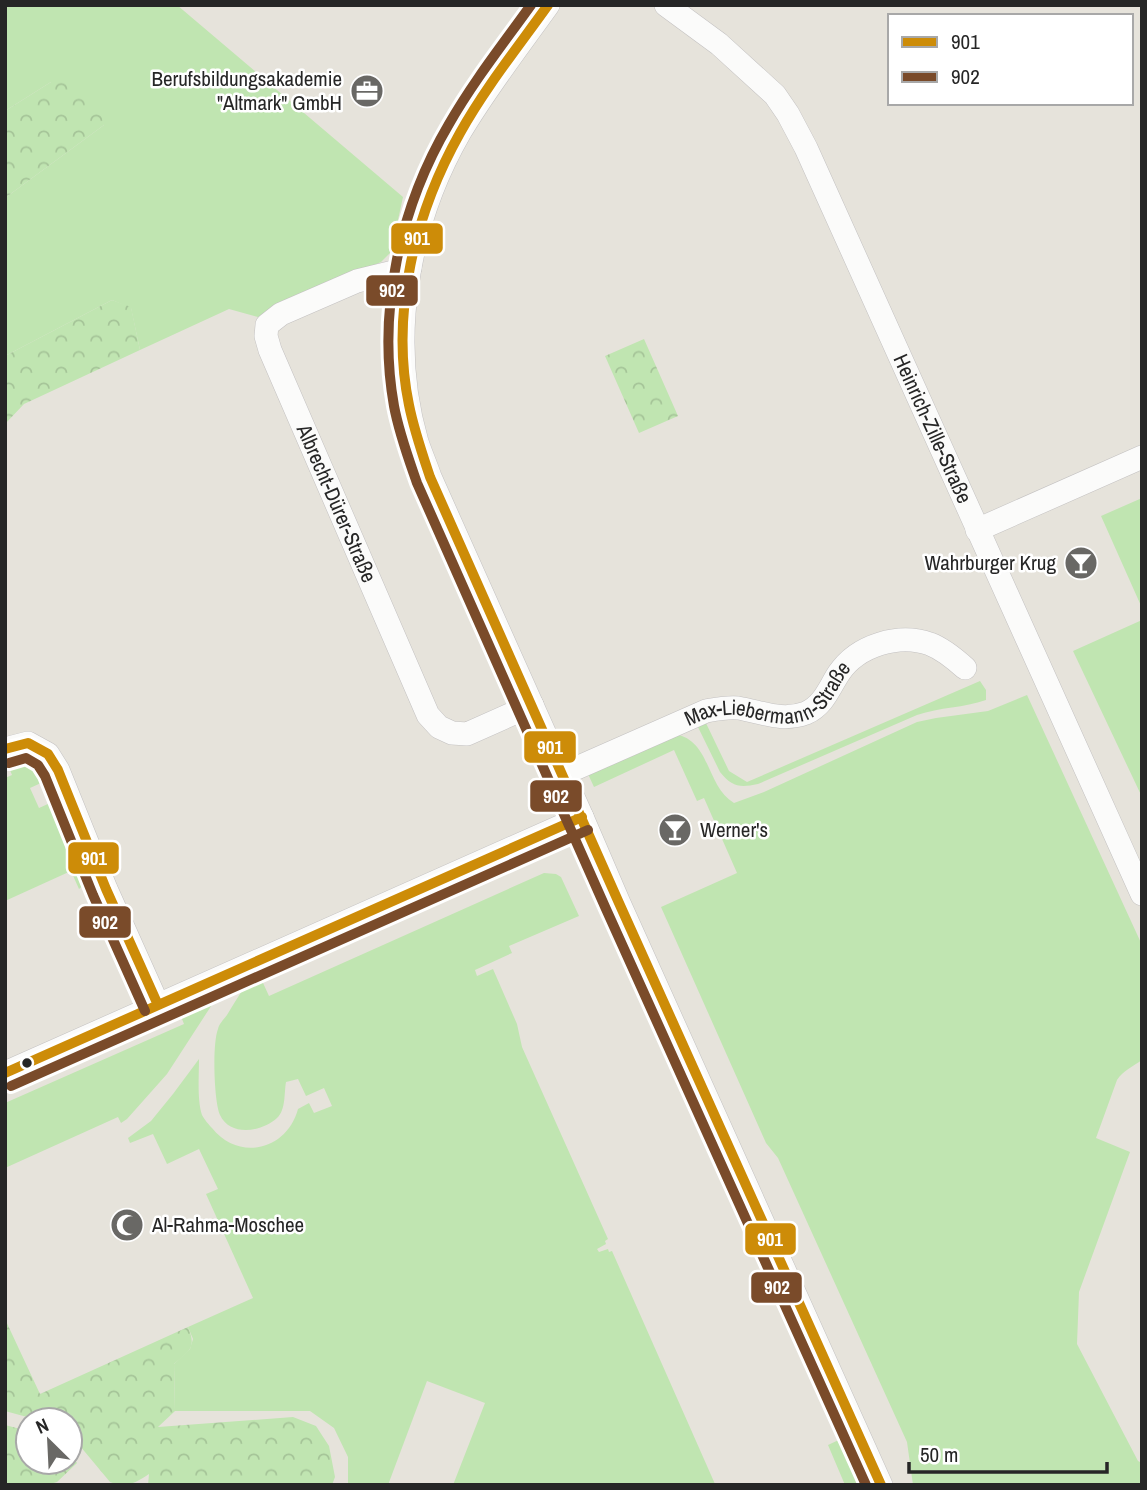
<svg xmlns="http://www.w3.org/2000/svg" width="1147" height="1490" viewBox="0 0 1147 1490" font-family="'Archivo Narrow',sans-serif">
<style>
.grass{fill:#c0e5b1}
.forest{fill:url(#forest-crowns)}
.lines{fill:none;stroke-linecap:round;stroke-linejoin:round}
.minor-casing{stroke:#c3c1c1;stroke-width:24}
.minor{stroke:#fbfbfa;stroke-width:23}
.bus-1-casing{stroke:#fff;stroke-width:16}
.bus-2-casing{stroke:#fff;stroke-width:16}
.bus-1{stroke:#cd8c08;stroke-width:10}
.bus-2{stroke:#7a4b2a;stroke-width:10}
.bus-dot{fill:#262626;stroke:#fff;stroke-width:2.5}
.labels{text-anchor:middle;stroke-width:5;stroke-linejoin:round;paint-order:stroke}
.poi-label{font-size:21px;fill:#262626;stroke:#fff;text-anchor:end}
.street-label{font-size:21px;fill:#262626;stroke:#fff}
.line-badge{stroke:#fff;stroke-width:2.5}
.badge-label{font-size:19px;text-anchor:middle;font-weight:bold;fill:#fff}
</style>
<defs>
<pattern id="forest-crowns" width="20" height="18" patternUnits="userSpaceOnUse" patternTransform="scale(1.75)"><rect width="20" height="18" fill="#c0e5b1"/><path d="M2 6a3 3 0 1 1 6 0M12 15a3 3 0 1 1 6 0" fill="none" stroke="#a5c498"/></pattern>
</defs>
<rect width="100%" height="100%" fill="#e6e3db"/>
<path class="grass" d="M 5,5 L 177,5 L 403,197 L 391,252 L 381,262 L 258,317 L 229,309 L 140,350 L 131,308 L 112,300 L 5,356 L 5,198 L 104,125 L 51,82 L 5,111 Z
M 1142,498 L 1142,608 L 1101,516 Z
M 1142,620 L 1142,797 L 1073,651 Z
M 980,681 L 986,690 L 986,700 C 964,708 940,707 917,715 L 758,784 C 740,788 732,787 720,772 L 696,723 L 704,719 L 729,771 L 747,782 Z
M 1027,695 L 1142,945 L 1142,1060 C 1132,1067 1123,1071 1117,1080 L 1096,1138 L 1130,1152 L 1079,1292 L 1077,1344 L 1138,1461 L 1142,1463 L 1142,1485 L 913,1485 L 907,1442 L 778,1158 L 766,1143 L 661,907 L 737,873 L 704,798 L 697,801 L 674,750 L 594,787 L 588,774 L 671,734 C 711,736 705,786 734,803 L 764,792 L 917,722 L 936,718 L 988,711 Z
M 16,755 C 33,756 42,765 52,778 L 30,788 L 39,808 L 59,799 L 90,877 L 86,883 L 79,889 L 71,871 L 5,901 L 5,778 L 12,775 L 5,758 Z
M 544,873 L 556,874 L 561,877 L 579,916 L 509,946 L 512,953 L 475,970 L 477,976 L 493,969 L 517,1024 L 522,1047 L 608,1239 L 605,1241 L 606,1244 L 597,1249 L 599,1252 L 608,1249 L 609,1252 L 612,1251 L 715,1484 L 453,1485 L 485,1403 L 427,1381 L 388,1485 L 348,1485 L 348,1457 L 334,1428 L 310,1411 L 175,1411 L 174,1364 L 190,1349 L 193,1339 L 188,1327 L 253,1298 L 206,1194 L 218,1189 L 199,1149 L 167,1164 L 153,1134 L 130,1143 L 128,1138 L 151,1121 L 173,1094 L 199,1059 C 199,1075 197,1100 202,1115 C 204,1119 209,1125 212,1128 C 239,1162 287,1150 298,1109 L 309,1103 L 314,1113 L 332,1106 L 324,1088 L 306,1096 L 298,1079 L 286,1082 C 284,1093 286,1110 277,1118 C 262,1132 230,1137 220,1115 C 214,1101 212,1044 218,1029 C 219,1024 224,1019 227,1015 C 235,1001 244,988 253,974 L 258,972 L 269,996 Z
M 208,994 L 212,994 L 215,1000 L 167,1074 L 127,1119 L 121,1123 L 118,1117 L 5,1168 L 5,1103 L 184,1024 L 178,1009 Z
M 845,1437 L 865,1483 L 865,1485 L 845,1485 L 828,1445 Z"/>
<path class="forest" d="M 51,82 L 82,83 L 97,100 L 104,125 L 5,198 L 5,111 Z
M 112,300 L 131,307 L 140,350 L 24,404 L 5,424 L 5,356 Z
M 644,339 L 678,416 L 639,433 L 605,356 Z
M 5,1319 L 40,1394 L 188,1327 C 197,1349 189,1350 174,1364 L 175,1411 L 158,1427 L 293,1417 L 316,1426 L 329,1446 L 335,1477 L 332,1485 L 148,1485 L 149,1474 C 136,1483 126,1488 110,1482 L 70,1434 L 70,1420 L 38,1420 L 5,1411 Z
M 5,1425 L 28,1431 L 28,1462 L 70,1462 L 70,1453 L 77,1463 L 57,1482 L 47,1485 L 5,1485 Z"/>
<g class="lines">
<defs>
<g id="minor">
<path d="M 548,5 C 518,47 486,88 460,132 C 407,224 387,339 417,442 C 421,454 426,465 430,477 L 582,817 L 619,903 L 881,1485"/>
<path id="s1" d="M 666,5 L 719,44 L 775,95 L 788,114 L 806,148 L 1142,894"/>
<path id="s2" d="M 410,268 L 357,281 L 281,314 L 267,325 L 266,336 L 270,350 L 428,715 L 439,727 L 452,733 L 467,734 L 532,705"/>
<path d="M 977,530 L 1142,457"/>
<path d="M 5,749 L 28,743 L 48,754 L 58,770 L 106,889 L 158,1005"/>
<path id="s3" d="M 563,774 L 706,711 C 717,709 727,707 738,708 C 762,712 782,722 806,713 C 824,705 829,688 839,673 C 858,645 899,633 930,644 C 943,649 955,659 965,668"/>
<path d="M 5,1073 L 582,817"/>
</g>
</defs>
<use href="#minor" class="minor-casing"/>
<use href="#minor" class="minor"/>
<defs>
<path id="bus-1" d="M 548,5 C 518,47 485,88 460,133 C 415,213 390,313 409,405 C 414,430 422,453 430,477 L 619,903 L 881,1485
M 5,749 L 28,743 L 48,754 L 58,770 L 106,889 L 158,1005
M 5,1073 L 582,817"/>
<path id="bus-2" d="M 531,5 C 503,44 473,82 449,124 C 400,207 377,311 394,406 C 399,433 408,457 417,483 L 606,909 L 866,1485
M 9,763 L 26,758 L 38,765 L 45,776 L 93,895 L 145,1011
M 11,1086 L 588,830"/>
</defs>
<use href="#bus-1" class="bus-1-casing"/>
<use href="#bus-2" class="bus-2-casing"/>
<use href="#bus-1" class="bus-1"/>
<use href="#bus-2" class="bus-2"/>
</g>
<defs>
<symbol id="office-disc" viewBox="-11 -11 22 22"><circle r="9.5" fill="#696865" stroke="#fff"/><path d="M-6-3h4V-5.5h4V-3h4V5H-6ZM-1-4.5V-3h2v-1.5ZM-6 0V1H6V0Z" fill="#fff"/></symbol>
<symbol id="bar-disc" viewBox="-11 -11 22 22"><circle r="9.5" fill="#696865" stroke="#fff"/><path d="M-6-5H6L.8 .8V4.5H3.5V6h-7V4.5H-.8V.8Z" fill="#fff"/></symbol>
<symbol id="mosque-disc" viewBox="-11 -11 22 22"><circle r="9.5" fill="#696865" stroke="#fff"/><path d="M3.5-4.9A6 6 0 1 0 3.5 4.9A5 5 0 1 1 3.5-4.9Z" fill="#fff"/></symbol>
</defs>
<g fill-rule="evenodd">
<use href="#office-disc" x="348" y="72" width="38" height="38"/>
<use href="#bar-disc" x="1062" y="544" width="38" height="38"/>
<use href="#bar-disc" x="656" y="811" width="38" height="38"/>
<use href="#mosque-disc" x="108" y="1206" width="38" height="38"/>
</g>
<circle class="bus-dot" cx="27" cy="1063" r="6"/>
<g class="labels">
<g class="poi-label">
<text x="342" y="86">Berufsbildungsakademie<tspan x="342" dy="24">"Altmark" GmbH</tspan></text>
<text x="1056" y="570">Wahrburger Krug</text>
<text x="700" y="837" text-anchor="start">Werner's</text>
<text x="152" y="1232" text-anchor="start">Al-Rahma-Moschee</text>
</g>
<g class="street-label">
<text dy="7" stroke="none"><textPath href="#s1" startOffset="511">Heinrich-Zille-Straße</textPath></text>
<text dy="7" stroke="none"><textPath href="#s2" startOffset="348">Albrecht-Dürer-Straße</textPath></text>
<text dy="7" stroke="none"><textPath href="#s3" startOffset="228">Max-Liebermann-Straße</textPath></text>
</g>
</g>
<g class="line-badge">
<rect x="390" y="222" width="54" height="33" rx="7" fill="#cd8c08"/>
<rect x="365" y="274" width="54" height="33" rx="7" fill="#7a4b2a"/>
<rect x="523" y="730" width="54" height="34" rx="7" fill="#cd8c08"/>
<rect x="529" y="779" width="54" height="34" rx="7" fill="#7a4b2a"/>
<rect x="67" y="841" width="53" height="34" rx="7" fill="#cd8c08"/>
<rect x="78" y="905" width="54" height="34" rx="7" fill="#7a4b2a"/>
<rect x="744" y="1222" width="53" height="34" rx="7" fill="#cd8c08"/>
<rect x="750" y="1271" width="53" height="33" rx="7" fill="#7a4b2a"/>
</g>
<g class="badge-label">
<text x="417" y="245">901</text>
<text x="392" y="297">902</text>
<text x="550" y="754">901</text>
<text x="556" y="803">902</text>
<text x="94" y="865">901</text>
<text x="105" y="929">902</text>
<text x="770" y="1246">901</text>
<text x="777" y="1294">902</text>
</g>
<rect width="1147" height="1490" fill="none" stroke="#262626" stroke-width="14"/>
<rect x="888" y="14" width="245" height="91" fill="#ffffff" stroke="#a8a8a8" stroke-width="2"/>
<rect x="902" y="37" width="35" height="10" fill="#cd8c08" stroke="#a8a8a8" stroke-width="2"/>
<text x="951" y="49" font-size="21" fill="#262626">901</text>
<rect x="902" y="72" width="35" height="10" fill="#7a4b2a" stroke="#a8a8a8" stroke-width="2"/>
<text x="951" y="84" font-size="21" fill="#262626">902</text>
<g transform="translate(49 1441) rotate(336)"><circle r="33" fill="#ffffff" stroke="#a8a8a8" stroke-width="2"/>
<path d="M0-5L12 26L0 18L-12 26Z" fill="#696865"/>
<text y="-10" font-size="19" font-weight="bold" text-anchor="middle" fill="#262626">N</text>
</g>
<path d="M909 1462v10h198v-10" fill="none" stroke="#262626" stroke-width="3.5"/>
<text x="920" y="1462" font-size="21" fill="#262626" stroke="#ffffff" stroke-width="5" paint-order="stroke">50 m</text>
</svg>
